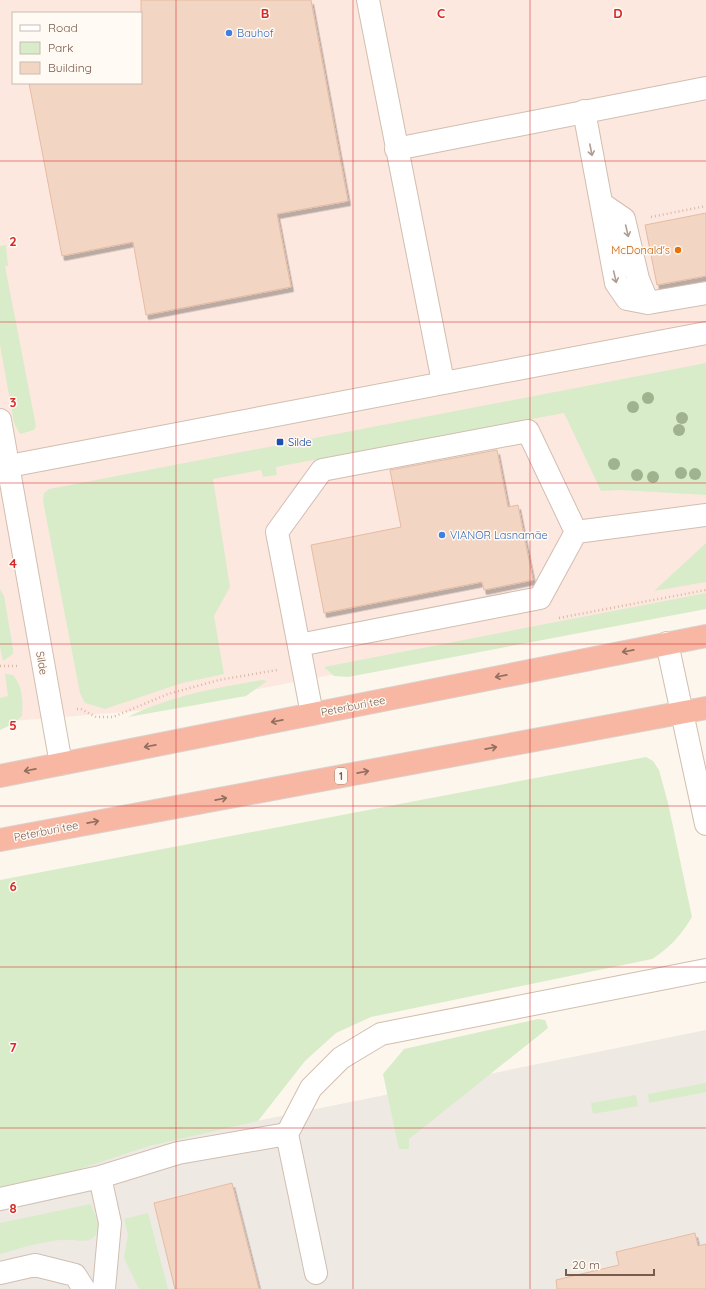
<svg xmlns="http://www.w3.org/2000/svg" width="706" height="1289" viewBox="0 0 706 1289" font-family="Quicksand,sans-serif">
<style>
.commercial{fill:#fde8e0;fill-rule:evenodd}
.industrial{fill:#efe9e4}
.green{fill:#d8ecc9}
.building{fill:#f3d5c3;stroke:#e6bba3;filter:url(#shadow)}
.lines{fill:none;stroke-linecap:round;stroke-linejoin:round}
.minor-casing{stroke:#d1beb0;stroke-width:24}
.highway-casing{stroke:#dad1cd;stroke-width:24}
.path{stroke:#d9b8a5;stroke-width:2.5;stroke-dasharray:1 3;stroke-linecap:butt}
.minor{stroke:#fff;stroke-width:22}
.highway{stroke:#f7b7a3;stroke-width:22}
.tree{fill:#a0b28e}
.oneway{stroke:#af9d94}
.oneway2{stroke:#936e5e}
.grid{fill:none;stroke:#d62828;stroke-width:1;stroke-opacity:0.55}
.shop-dot{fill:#3f7fe0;stroke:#fffaf3;stroke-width:1.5}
.food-dot{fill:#e8710a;stroke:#fffaf3;stroke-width:1.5}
.transit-dot{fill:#1a4fb4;stroke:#fffaf3;stroke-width:1.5}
.labels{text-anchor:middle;stroke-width:3;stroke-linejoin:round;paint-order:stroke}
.shield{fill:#fffaf3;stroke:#a28b7f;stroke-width:1}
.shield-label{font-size:10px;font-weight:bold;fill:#7a5c4d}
.shop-label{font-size:11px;fill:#366cbe;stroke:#fffaf3;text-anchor:start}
.food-label{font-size:11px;fill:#c56008;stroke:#fffaf3;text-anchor:end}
.transit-label{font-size:11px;fill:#164399;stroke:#fffaf3;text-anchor:start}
.street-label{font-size:11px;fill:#7a5c4d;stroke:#fffaf3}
.grid-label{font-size:13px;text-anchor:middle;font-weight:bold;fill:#d62828;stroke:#fffaf3;stroke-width:3;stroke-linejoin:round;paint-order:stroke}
</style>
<defs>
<filter id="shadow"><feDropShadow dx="2.5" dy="4.5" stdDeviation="0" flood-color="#0004"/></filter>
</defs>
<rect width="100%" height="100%" fill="#fdf6ec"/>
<path class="commercial" d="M 0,0 L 706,0 L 706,603 L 149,710 L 0,722 ZM 13,13 L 141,13 L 141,83 L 13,83 Z"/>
<path class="industrial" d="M 706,1030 L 706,1289 L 0,1289 L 0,1173 Z"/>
<path class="green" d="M 6,245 L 8,266 L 5,266 L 36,426 L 34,430 L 20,434 L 14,423 L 0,345 L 0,246 Z
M 706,363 L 706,495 L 620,490 L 601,491 L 564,413 L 276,467 L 277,475 L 263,477 L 261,470 L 213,479 L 230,587 L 214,616 L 224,674 L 182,683 L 105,709 L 85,703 L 80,693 L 43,501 L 44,493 L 49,489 Z
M 706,543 L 706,582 L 654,591 Z
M 0,589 L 4,596 L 13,648 L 13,654 L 3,661 L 0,647 Z
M 706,593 L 706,609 L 348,677 L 334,676 L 324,667 Z
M 5,674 L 13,675 C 23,687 23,700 22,716 L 13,724 L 0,730 L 0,698 L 8,696 Z
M 262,680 L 267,681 L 246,696 L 128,717 C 170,696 215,688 262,680 Z
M 646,757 L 653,761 L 659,770 L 668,803 L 692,917 C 681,935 670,948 652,959 L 371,1017 L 336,1033 L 305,1061 L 258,1121 L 149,1146 L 71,1172 L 0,1187 L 0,880 Z
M 538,1019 L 545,1020 L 548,1028 L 409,1139 L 409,1149 L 399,1149 L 383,1074 L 404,1049 Z
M 706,1083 L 706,1092 L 649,1103 L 648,1094 Z
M 636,1095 L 638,1106 L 593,1114 L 591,1103 Z
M 91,1204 C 94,1213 102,1226 96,1234 C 90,1244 80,1240 70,1240 C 47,1239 22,1248 0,1254 L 0,1223 Z
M 148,1213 L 168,1289 L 139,1289 L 124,1258 L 128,1235 L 124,1219 Z"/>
<path class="building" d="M 141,0 L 311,0 L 348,201 L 277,214 L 291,287 L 146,315 L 133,242 L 62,256 L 29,83 L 141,83 Z
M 706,213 L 706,276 L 657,285 L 645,225 Z
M 497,450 L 508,507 L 518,505 L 533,580 L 484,590 L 482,582 L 324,613 L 311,545 L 401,527 L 390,470 Z
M 232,1183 L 259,1289 L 175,1289 L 154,1203 Z
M 695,1233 L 698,1246 L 706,1244 L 706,1289 L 557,1289 L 556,1280 L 619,1265 L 616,1252 Z"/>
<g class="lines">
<defs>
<path id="minor" d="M 368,0 L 443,382
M 584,111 L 616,283 L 627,299 L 648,303 L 706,293
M 396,149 L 706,88
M 602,204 L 624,219 L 638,279 L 648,303
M 0,420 L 61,764
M 0,470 L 9,466 C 241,422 473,376 706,333
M 667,643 L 706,824
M 299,645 L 540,598 L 576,532 L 706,515
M 312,714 L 277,532 L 322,470 L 528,431 L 576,532
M 100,1177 L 110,1223 L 104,1289
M 0,1199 L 100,1177 L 178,1153 L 287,1134
M 0,1273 L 35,1265 L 75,1275 L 84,1289
M 316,1273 L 287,1134 L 311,1088 L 341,1058 L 381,1034 L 706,970"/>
<path id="highway" d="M 0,776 L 706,636
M 0,840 L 706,708"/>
</defs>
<use href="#minor" class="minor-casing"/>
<use href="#highway" class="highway-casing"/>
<path class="path" d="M 651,217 L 706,206
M 559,618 L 706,590
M 0,666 L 18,666
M 77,709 L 81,709 L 96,717 L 113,717 L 168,694 L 219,680 L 277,670"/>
<use href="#minor" class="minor"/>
<use href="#highway" class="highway"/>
</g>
<g class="tree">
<circle cx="648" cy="398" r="6"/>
<circle cx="633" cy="407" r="6"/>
<circle cx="682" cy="418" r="6"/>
<circle cx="679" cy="430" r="6"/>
<circle cx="614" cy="464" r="6"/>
<circle cx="681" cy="473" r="6"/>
<circle cx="695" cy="474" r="6"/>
<circle cx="637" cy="475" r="6"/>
<circle cx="653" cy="477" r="6"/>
</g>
<defs><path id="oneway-shaft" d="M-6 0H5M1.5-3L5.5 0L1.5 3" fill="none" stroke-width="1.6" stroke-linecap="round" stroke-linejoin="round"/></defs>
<g class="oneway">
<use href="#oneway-shaft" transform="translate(591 150) rotate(79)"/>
<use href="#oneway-shaft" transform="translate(627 231) rotate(77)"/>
<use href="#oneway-shaft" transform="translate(615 277) rotate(77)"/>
</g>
<g class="oneway2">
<use href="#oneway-shaft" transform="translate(628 651) rotate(169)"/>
<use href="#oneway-shaft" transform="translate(501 676) rotate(169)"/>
<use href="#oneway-shaft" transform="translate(277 721) rotate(169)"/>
<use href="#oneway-shaft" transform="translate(150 746) rotate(169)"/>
<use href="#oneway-shaft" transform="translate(491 748) rotate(-11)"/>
<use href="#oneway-shaft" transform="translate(30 770) rotate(169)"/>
<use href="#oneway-shaft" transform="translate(363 772) rotate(-11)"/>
<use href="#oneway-shaft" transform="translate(221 799) rotate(-11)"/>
<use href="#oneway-shaft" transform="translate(93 822) rotate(-11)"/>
</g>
<path class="grid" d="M 176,0 L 176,1289M 353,0 L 353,1289M 530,0 L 530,1289M 0,161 L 706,161M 0,322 L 706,322M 0,483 L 706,483M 0,644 L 706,644M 0,806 L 706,806M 0,967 L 706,967M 0,1128 L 706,1128"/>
<g class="shop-dot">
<circle cx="229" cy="33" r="4"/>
<circle cx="442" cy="535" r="4"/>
</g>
<circle class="food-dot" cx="678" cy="250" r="4"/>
<rect class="transit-dot" x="276" y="438" width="8" height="8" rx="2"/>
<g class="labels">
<rect class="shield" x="335" y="768" width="12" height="16" rx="3"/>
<g class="shield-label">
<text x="341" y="780">1</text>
</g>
<g class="shop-label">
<text x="237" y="37">Bauhof</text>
<text x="450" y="539">VIANOR Lasnamäe</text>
</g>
<g class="food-label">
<text x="670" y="254">McDonald's</text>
</g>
<g class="transit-label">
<text x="288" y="446">Silde</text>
</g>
<g class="street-label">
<text transform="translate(42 663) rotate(80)" y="4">Silde</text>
<text transform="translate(353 706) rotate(-11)" y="4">Peterburi tee</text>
<text transform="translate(46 831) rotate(-11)" y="4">Peterburi tee</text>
</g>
</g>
<g class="grid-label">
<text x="265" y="18">B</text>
<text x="441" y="18">C</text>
<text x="618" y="18">D</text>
<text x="13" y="246">2</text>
<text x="13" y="407">3</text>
<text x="13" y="568">4</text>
<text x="13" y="730">5</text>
<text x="13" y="891">6</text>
<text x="13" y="1052">7</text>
<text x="13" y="1213">8</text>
</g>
<rect x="12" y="12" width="130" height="72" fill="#fffaf3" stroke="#cabbb1"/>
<rect x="20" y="25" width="20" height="6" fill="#ffffff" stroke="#cabbb1"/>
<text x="48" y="32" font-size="12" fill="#7a5c4d">Road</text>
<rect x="20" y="42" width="20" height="12" fill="#d8ecc9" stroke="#cabbb1"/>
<text x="48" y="52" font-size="12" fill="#7a5c4d">Park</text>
<rect x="20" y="62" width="20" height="12" fill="#f3d5c3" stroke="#cabbb1"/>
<text x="48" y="72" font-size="12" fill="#7a5c4d">Building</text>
<path d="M566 1269v6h88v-6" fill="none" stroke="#7a5c4d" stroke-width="2"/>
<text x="572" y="1269" font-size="12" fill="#7a5c4d" stroke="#fffaf3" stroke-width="3" paint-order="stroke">20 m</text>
</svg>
